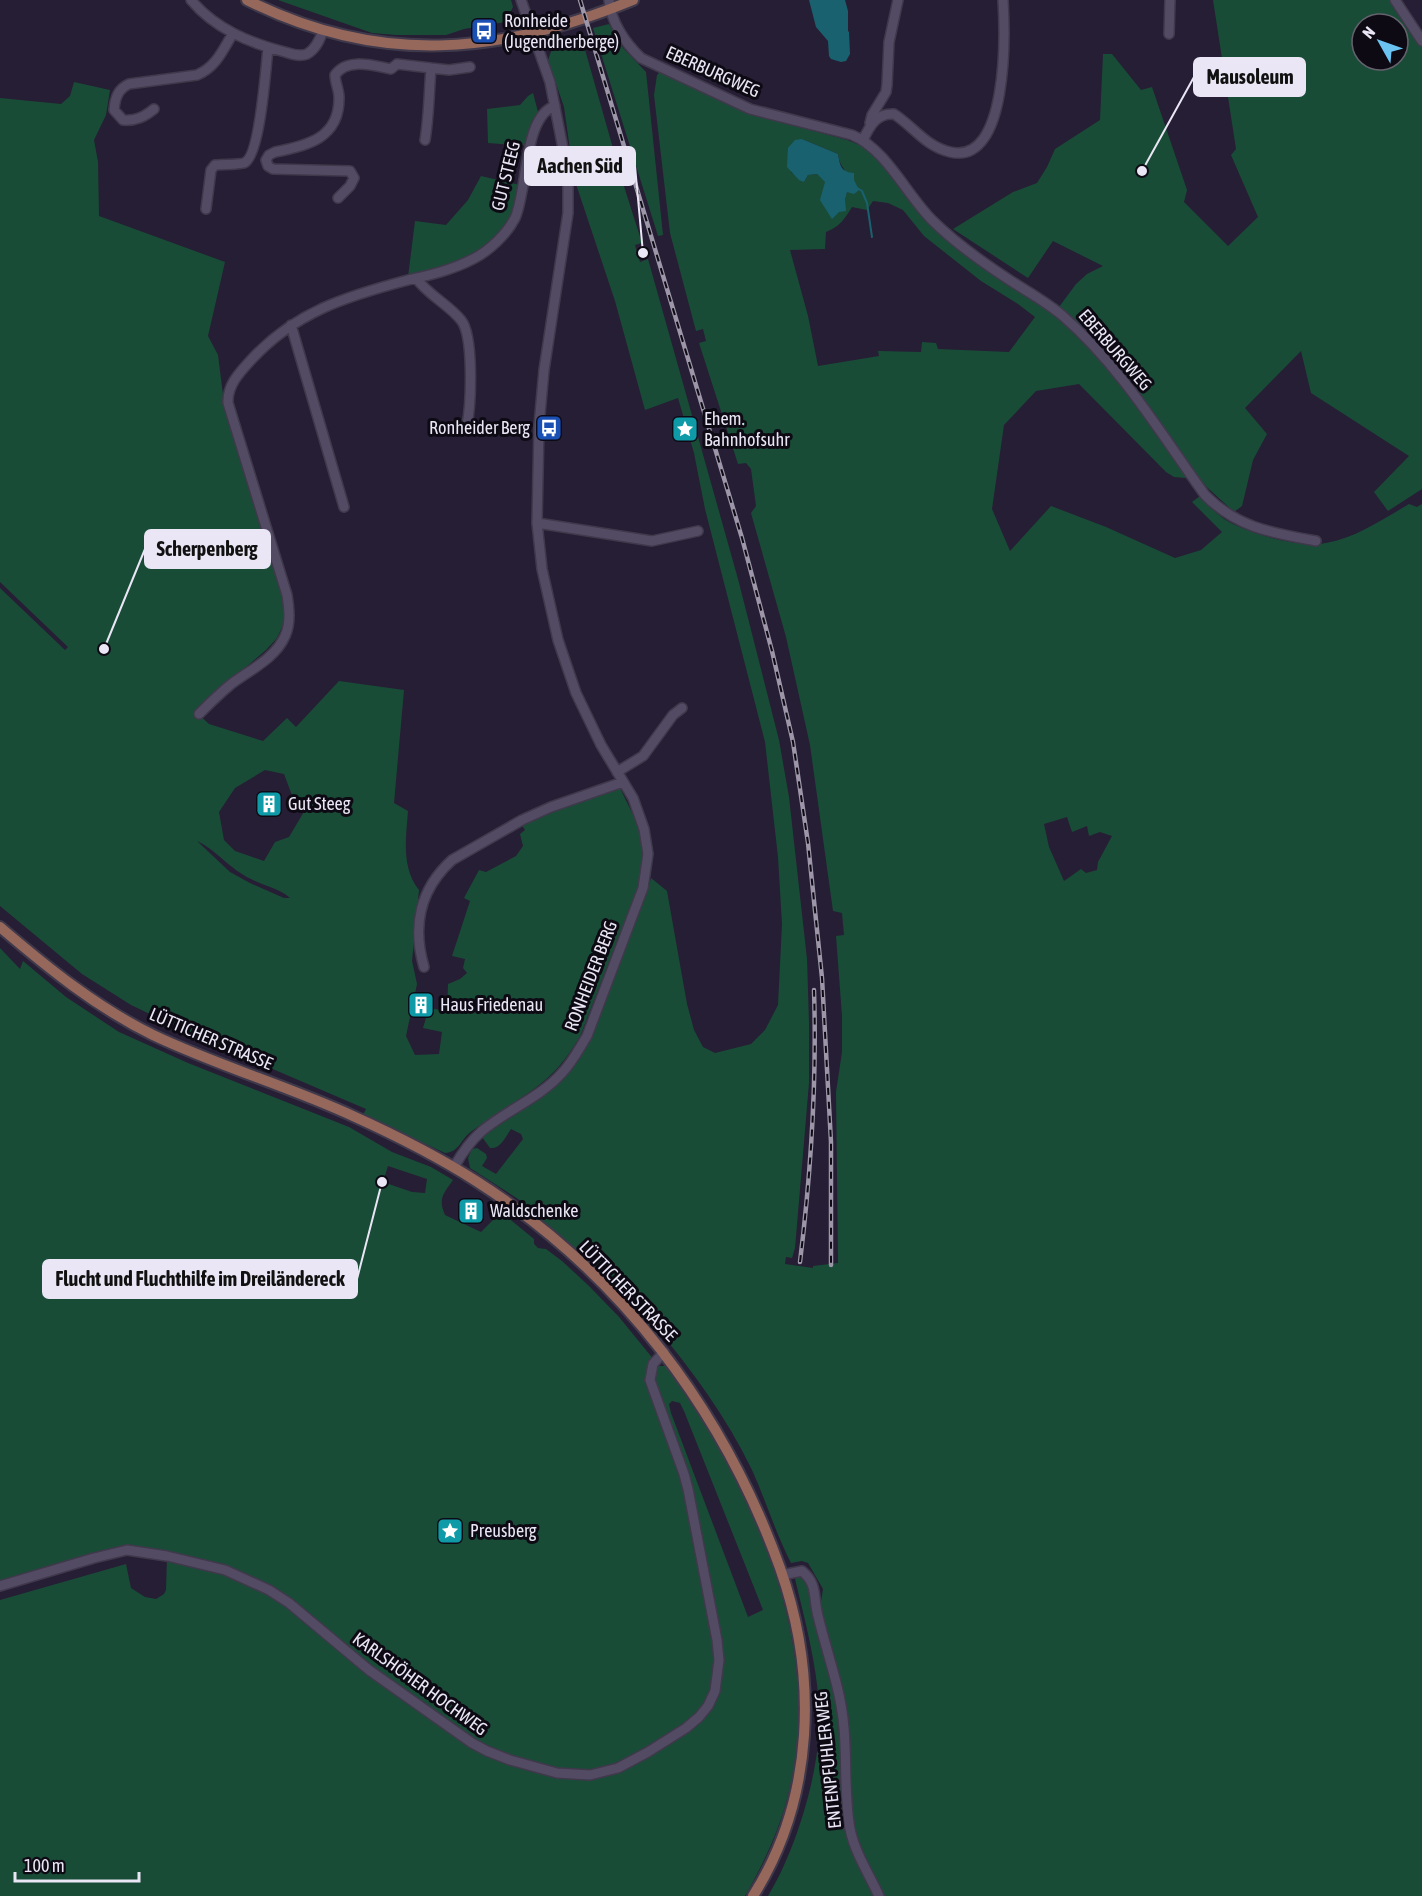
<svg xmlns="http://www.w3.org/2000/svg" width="1422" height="1896" viewBox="0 0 1422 1896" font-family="'Asap Condensed',sans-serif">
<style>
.green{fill:#194c37;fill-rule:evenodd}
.water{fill:#1a616f}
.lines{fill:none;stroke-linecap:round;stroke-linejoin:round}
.stream{stroke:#1a616f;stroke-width:2}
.minor-casing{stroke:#3f394b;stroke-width:12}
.major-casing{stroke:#3f394b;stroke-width:14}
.minor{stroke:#534b64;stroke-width:9}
.major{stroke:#96685b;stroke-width:10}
.rail-casing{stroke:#9c96a8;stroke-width:4.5}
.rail{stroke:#0d0a14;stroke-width:2;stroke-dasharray:7;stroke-linecap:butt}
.labels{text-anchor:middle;stroke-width:6;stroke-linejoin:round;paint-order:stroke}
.poi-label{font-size:18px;fill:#eae6f5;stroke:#0d0a14;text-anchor:start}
.street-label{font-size:18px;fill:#eae6f5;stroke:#0d0a14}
.leader{fill:none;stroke:#eae6f5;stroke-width:2}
.callout-dot{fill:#eae6f5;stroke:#0d0a14;stroke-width:2}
.callout{fill:#eae6f5;stroke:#eae6f5;stroke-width:2}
.callout-label{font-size:20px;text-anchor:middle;font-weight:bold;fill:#111}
</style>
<rect width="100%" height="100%" fill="#261e34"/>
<path class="green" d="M 278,0 L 511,0 L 513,7 L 505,22 L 464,29 L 446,35 L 396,35 L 372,33 Z
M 1213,0 L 1393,0 L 1422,46 L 1422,489 L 1388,511 L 1374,492 L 1409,456 L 1311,393 L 1301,351 L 1245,408 L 1267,434 L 1253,460 L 1242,506 L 1234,512 L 1198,479 L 1174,477 L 1166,472 L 1079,384 L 1036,391 L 1004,425 L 992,509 L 1010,551 L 1051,506 L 1106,527 L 1175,558 L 1201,550 L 1222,532 L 1192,502 L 1200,496 C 1209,506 1219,517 1231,523 C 1255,535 1299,548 1326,543 C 1356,538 1383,519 1409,504 L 1417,507 L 1422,504 L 1422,1896 L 768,1896 C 797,1849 824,1760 819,1704 C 816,1662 805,1620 795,1579 L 798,1576 L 805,1578 L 810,1586 L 811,1610 L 821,1602 L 823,1589 L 808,1563 L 802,1561 L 791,1563 C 776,1534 766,1501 752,1470 C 727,1418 692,1370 655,1326 L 652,1327 L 610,1283 L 518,1199 L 470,1168 L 468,1158 L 472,1149 L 477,1148 L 486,1154 L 487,1158 L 482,1166 L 496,1174 L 523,1139 L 521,1134 L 511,1129 C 505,1137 501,1149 490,1148 L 482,1137 C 510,1116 543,1101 566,1074 C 596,1040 605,996 621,954 C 631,929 645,905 651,878 L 667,891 L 687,1004 L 694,1030 L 703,1047 L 715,1053 L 751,1044 L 765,1030 L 778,1005 L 782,924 L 778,857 L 765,742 L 705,509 L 694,453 L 678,398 L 645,410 L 615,301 L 574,178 L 564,107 L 548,60 L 552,49 L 580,32 L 622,180 L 642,243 L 635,245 L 640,262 L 648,259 L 738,579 L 779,740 L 789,797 L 807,959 L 809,1023 L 809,1083 L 795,1248 L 792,1258 L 786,1257 L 785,1264 L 813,1268 L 813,1266 L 838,1263 L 836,1092 L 842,1052 L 842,1016 L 836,936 L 844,935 L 842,913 L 833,911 L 810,745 L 786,637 L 751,513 L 756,506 L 751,469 L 746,463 L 738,464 L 699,343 L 706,341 L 703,329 L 696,331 L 670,233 L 654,95 L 657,75 L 660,72 L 673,76 L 752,114 L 847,140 L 862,146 L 878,159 L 974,258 L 979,253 L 982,255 L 1059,307 L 1076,284 L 1087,274 L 1103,266 L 1053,241 L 1028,278 L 953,229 L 1013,192 L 1037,183 L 1047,167 L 1055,149 L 1100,120 L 1103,54 L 1112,54 L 1141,90 L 1152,87 L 1187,190 L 1184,202 L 1228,246 L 1258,217 L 1231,155 L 1236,149 ZM 1362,24 L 1398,24 L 1398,60 L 1362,60 ZM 802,139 L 838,154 C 840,167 843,165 846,173 C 848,181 847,193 845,200 L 817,174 L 808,175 L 804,182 L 791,172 ZM 873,201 L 888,203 L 903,210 L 924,236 L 981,281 L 1018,304 L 1035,317 L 1009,352 L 938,349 L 936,343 L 922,342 L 921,352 L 878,351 L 879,356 L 818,366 L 808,316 L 790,250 L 825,249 L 826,232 C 840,226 844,220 852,207 L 867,210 ZM 1067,817 L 1072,832 L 1087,826 L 1089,836 L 1100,832 L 1112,836 L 1098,862 L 1097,870 L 1086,873 L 1081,869 L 1064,881 L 1049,847 L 1044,824 Z
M 609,24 L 623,48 L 646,72 L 663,235 L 658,236 L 593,28 Z
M 74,82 L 110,90 L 106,115 L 94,140 L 98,162 L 99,216 L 225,262 L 208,336 L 218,355 L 223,395 L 283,596 L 283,625 L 277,638 L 266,650 L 195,711 L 209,724 L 263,741 L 287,718 L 296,727 L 339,681 L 404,690 L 394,803 L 408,811 C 406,838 401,867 419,890 L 412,961 L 417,984 L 406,1036 L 415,1055 L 439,1054 L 442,1032 L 423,1028 L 429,1008 L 447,1011 L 448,984 L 460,979 L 467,973 L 463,968 L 465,959 L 452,956 L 470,901 L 464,898 L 479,870 L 486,872 L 516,856 L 523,846 L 520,834 L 525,830 L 521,824 L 619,786 L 638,825 L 641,840 L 643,852 L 638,887 L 581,1034 C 553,1087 518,1097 472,1131 C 461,1138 460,1152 445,1153 L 363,1115 L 366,1109 L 198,1037 L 131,1005 L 82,974 L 0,906 L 0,588 L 65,650 L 68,647 L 0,582 L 0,98 L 61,104 L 70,96 ZM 265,770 L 284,774 L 293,798 L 305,810 L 289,837 L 275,842 L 264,861 L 235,851 L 224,840 L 219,812 L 235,788 ZM 197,841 C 215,849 231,870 251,879 C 264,886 279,888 290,898 L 284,898 L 250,883 L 230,872 Z
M 533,93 L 538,112 L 532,121 L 528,146 L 488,143 L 487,109 L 520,105 L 528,96 Z
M 481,176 L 520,185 L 513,212 L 509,220 L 505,227 L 481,249 L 469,258 L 443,269 L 408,277 L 415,221 L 446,225 L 468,200 Z
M 0,948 L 20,969 L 23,961 L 66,997 L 119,1032 L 188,1063 L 349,1127 L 392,1152 L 431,1167 L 453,1180 C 443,1194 438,1199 445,1215 L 481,1232 L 501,1212 L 534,1239 L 534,1244 L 538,1248 L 546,1249 L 562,1261 L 589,1286 L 619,1317 L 659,1366 L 666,1366 C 751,1479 826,1648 789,1791 C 780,1829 764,1863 745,1896 L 0,1896 L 0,1600 L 126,1564 L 131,1588 L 145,1597 L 156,1599 L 164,1594 L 166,1590 L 167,1556 L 134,1551 L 0,1586 ZM 388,1166 L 427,1179 L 425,1193 L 412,1192 L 383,1182 ZM 672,1401 L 680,1403 L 684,1411 L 763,1610 L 748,1617 L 671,1413 L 669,1404 Z"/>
<path class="water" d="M 809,0 L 845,0 L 848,11 L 848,31 L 849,32 L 850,54 L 846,61 L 841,62 L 831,59 L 829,56 L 828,41 L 816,27 Z
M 802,139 L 838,154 C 840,166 841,172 854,173 L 854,180 L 859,190 L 854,194 L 847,192 L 845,200 L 846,211 L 839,212 L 832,219 L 820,200 L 825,182 L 817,174 L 808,175 L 804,182 L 799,180 L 787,167 L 788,148 L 795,140 Z"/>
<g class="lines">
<path class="stream" d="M 857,188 L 862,191 L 867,203 L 872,237"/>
<defs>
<path id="minor" d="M 191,0 C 215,29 250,43 285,52 C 292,54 300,57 307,54 C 316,49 320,39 323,31
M 609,0 C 611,22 625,43 641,58 L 750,109 L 852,135 C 886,149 906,194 932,220 C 954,242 982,262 1008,279 C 1026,291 1047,302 1064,317 C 1121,367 1161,434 1205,495 C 1237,528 1273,533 1316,541
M 1395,0 L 1422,41
M 1169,34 L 1170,0
M 431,68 L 449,70 L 470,67
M 154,109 C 144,117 136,121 123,120 L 114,110 C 115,98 118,89 129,84 L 197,75 C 216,67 223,50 233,33
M 870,123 L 872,115 L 886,92 L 887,85 L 889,42 L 898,0
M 863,140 C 870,125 877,113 894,114 C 914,127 925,146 950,152 C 1009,166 1005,33 1003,0
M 338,198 L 350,186 L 354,178 L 350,171 L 273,169 L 268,166 L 266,160 L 269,155 L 275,152 C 307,146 340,138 339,97 C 339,90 335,82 335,75 C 347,57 374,66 391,69 L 397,64 L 431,68 C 429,93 429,116 425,140
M 206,209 L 211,170 L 215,165 C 224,164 236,165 244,163 C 260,157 266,66 268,48
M 416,278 C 428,295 448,304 461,320 C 474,336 471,404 467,425
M 291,325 L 344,507
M 537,523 L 652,541 L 698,531
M 199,714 C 209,704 219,694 230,685 C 248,671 275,659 285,636 C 291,623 289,608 287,595 L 228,403 C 227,385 240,372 251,360 C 295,312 347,296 408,280 C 430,275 452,270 473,259 C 489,251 507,234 515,218 C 528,190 523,116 555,106
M 617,772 L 643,756 L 673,715 L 682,708
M 424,967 C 412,926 420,889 452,860 L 522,820 L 551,807 L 623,782
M 454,1167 C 462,1153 470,1141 482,1131 C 507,1110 539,1098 561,1074 C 572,1063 579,1049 587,1036 L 643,888 L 648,854 L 644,829 L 633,798 L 601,745 L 576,693 L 558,640 L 542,569 L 537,523 L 539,425 L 544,370 L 568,213 L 568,174 L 550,82 L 521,0
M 782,1575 L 802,1571 C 818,1584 813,1598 818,1616 C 827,1654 841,1689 844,1728 C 847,1762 844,1795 850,1829 C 855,1853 869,1874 879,1896
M 0,1586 L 94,1558 L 127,1550 L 167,1556 L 225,1570 L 269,1590 L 289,1603 L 369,1670 L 472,1743 L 487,1751 L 510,1760 L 557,1773 L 590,1775 L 618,1768 L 648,1752 L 686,1728 L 699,1717 L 708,1706 L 715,1691 L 719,1660 L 717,1640 L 688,1489 L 684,1474 L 650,1380 L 653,1364 L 664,1352"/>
<path id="major" d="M 247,0 C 379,66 500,55 633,0
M 0,927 C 48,968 96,1007 153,1035 C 218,1066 288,1086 353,1116 C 395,1135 437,1156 476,1181 C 619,1272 723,1409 780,1568 C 818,1675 815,1798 753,1896"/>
</defs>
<use href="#minor" class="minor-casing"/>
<use href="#major" class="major-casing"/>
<use href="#minor" class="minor"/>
<use href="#major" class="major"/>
<defs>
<path id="rail" d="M 580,0 L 742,538 L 772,651 L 793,742 L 808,843 L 822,978 L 831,1142 L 831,1265
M 800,1262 C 811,1172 817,1081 814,990"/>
</defs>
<use href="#rail" class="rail-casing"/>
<use href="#rail" class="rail"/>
</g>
<defs>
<symbol id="bus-square" viewBox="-11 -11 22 22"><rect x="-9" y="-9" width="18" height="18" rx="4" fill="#1a4fb4" stroke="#0d0a14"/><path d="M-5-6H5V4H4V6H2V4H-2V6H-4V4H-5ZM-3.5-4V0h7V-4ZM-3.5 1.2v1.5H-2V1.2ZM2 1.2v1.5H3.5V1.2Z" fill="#fff"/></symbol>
<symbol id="sight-square" viewBox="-11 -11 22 22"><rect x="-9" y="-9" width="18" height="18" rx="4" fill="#0f9aa8" stroke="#0d0a14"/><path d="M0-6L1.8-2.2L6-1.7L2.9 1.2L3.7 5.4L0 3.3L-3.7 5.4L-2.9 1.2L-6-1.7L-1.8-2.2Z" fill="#fff"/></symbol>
<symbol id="building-square" viewBox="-11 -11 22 22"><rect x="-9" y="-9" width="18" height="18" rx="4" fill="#0f9aa8" stroke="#0d0a14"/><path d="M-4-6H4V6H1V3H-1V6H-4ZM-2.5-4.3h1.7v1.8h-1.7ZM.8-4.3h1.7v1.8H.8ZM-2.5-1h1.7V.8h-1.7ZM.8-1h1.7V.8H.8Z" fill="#fff"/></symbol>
</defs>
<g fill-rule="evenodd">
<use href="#bus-square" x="469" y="16" width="30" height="30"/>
<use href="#bus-square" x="534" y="413" width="30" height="30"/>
<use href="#sight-square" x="670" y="414" width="30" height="30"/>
<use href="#building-square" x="254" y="789" width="30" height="30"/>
<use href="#building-square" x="406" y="990" width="30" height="30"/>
<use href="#building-square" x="456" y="1196" width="30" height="30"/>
<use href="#sight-square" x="435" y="1516" width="30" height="30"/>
</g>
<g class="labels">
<g class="poi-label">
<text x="504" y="27">Ronheide<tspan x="504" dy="21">(Jugendherberge)</tspan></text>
<text x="704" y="425">Ehem.<tspan x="704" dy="21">Bahnhofsuhr</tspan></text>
<text x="530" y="434" text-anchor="end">Ronheider Berg</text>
<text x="288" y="810">Gut Steeg</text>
<text x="440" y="1011">Haus Friedenau</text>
<text x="490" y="1217">Waldschenke</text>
<text x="470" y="1537">Preusberg</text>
</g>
<g class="street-label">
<text transform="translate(713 72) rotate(24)" y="6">EBERBURGWEG</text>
<text transform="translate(506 176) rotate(-76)" y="6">GUT STEEG</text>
<text transform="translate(1115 350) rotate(49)" y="6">EBERBURGWEG</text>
<text transform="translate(591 976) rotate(-69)" y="6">RONHEIDER BERG</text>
<text transform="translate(211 1039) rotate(23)" y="6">LÜTTICHER STRASSE</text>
<text transform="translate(628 1291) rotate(46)" y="6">LÜTTICHER STRASSE</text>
<text transform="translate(420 1684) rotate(36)" y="6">KARLSHÖHER HOCHWEG</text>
<text transform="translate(828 1760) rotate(-96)" y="6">ENTENPFUHLER WEG</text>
</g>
</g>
<path class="leader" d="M1142 171L1194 77M643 253L635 166M104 649L145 549M382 1182L357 1279"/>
<g class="callout-dot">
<circle cx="1142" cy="171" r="6"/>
<circle cx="643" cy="253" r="6"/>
<circle cx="104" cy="649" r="6"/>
<circle cx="382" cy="1182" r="6"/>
</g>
<g class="callout">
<rect x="1194" y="58" width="111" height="38" rx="6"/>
<rect x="525" y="147" width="110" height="38" rx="6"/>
<rect x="145" y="530" width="125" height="38" rx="6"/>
<rect x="43" y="1260" width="314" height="38" rx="6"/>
</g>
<g class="callout-label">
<text x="1250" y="84">Mausoleum</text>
<text x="580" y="173">Aachen Süd</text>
<text x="207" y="556">Scherpenberg</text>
<text x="200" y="1286">Flucht und Fluchthilfe im Dreiländereck</text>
</g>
<g transform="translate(1380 42) rotate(310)"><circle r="28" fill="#0d0a14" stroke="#65626e" stroke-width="1.5"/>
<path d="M0-4.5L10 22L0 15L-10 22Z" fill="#6bc3f2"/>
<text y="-9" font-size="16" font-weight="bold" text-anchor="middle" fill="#eae6f5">N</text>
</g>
<path d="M15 1872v9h124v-9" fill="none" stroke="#eae6f5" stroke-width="3"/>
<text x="24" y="1872" font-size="18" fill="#eae6f5" stroke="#0d0a14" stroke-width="4.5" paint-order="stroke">100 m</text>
</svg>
